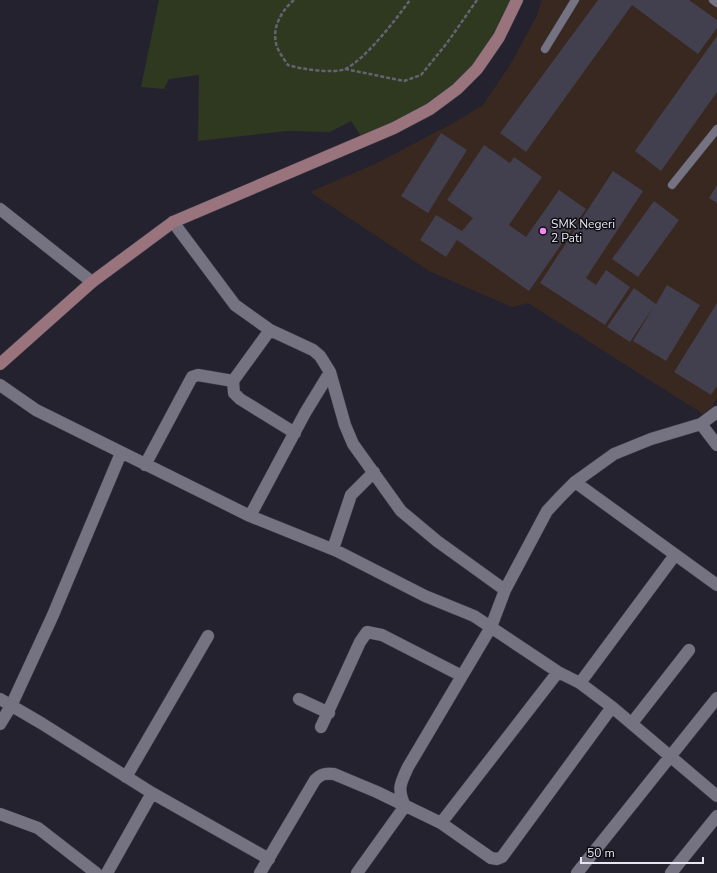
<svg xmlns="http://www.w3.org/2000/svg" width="717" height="873" viewBox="0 0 717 873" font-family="'Nunito Sans',sans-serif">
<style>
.education{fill:#38281f}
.green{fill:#2e3920}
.building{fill:#423f4e}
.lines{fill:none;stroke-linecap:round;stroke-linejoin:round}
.lane-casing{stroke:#3e3c47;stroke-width:9}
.street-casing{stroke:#3e3c47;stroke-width:13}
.secondary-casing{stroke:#3e3c47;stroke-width:13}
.path{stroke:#666370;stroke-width:2.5;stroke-dasharray:4 2;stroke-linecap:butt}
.lane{stroke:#757282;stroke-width:8}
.street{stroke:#757282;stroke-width:12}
.secondary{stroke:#99747d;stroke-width:12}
.poi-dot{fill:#f18af4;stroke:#0e0d13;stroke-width:1.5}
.labels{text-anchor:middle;stroke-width:3;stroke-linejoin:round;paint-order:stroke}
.poi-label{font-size:12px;fill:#e7e5ef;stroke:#0e0d13;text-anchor:start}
</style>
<rect width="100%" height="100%" fill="#252230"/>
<path class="education" d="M 542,0 L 717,0 L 717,398 L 711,408 L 703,414 L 528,303 L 512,307 L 429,271 L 310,192 L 379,162 L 455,122 L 483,105 L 510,65 L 536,17 Z"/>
<path class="green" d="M 159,0 L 513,0 L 473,68 L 434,103 L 361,136 L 351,121 L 330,132 L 287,131 L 198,141 L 199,75 L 169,79 L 164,89 L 141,87 Z"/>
<path class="building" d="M 598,0 L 689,0 L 717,20 L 717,28 L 698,54 L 632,5 L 526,152 L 500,133 Z
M 717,36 L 717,92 L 661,171 L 635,151 Z
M 441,133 L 467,150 L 428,213 L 401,196 Z
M 484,145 L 510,163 L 514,157 L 542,177 L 509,225 L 526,237 L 559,190 L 586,209 L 529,291 L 457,240 L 446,257 L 420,240 L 436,215 L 462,231 L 473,218 L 447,200 Z
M 613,171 L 643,191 L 586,278 L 596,285 L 606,270 L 630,287 L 605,325 L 540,283 Z
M 717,185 L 717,203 L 709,198 Z
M 654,201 L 679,220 L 638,277 L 612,259 Z
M 667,285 L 700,305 L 666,361 L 633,341 L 654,306 L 630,342 L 607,327 L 634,288 L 656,304 Z
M 717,303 L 717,386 L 711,395 L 674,372 Z"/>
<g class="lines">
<defs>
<path id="lane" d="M 713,0 L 717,3
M 545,49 L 575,0
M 672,185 L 717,129"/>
<path id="street" d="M 0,209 L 92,282
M 173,222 L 235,305 L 270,330 L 313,350 L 320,356 L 330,372 L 345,425 L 353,444 L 401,511 L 437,541 L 505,590
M 270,330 L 233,381 L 234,393 L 240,399 L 295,433
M 0,385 L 36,410 L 250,516 L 337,551 L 425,596 L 474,616 L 558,672 L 580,683 L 612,707 L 717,796
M 701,424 L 717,445
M 145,465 L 192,377 L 198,375 L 233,381
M 575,482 L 717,585
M 250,516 L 305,413 L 330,372
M 333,549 L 351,495 L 374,472
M 580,683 L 675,555
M 0,699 L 41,723 L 152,793 L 269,859
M 299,699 L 329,713
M 632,723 L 689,650
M 0,724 L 11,706 L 53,615 L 121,453
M 321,727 L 360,642 L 367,632 L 382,635 L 462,676
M 126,777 L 208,636
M 0,814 L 38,828 L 96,873
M 441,823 L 558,672
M 107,873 L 152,793
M 260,873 L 315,780 C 321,774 325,773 334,774 L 377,792 L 441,823 L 491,858 L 497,859 L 502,857 L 612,707
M 357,873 L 405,806 C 397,789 400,784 408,767 L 491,627 L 505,590 L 539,526 L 547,511 L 561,496 L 575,482 L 614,454 L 651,439 L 701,424 L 717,412
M 577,873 L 717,698
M 671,873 L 717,816"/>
<path id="secondary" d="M 0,364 L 92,282 L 173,222 L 394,128 L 430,109 L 457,89 L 477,69 L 499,37 L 517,0"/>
</defs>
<use href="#lane" class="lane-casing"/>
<use href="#street" class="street-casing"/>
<use href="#secondary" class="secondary-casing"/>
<path class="path" d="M 294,0 C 282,10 272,27 276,43 C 277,50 284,59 288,65 C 300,69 334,74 345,69 C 365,60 397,18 410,0
M 345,69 L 404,81 L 421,75 L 447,43 L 477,0"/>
<use href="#lane" class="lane"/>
<use href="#street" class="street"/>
<use href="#secondary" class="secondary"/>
</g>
<circle class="poi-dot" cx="543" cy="231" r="4"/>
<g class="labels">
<g class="poi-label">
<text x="551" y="228">SMK Negeri<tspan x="551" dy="14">2 Pati</tspan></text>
</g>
</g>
<path d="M581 857v6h122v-6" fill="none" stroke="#e7e5ef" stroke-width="2"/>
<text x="587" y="857" font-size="12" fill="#e7e5ef" stroke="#0e0d13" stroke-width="3" paint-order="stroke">50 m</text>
</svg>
